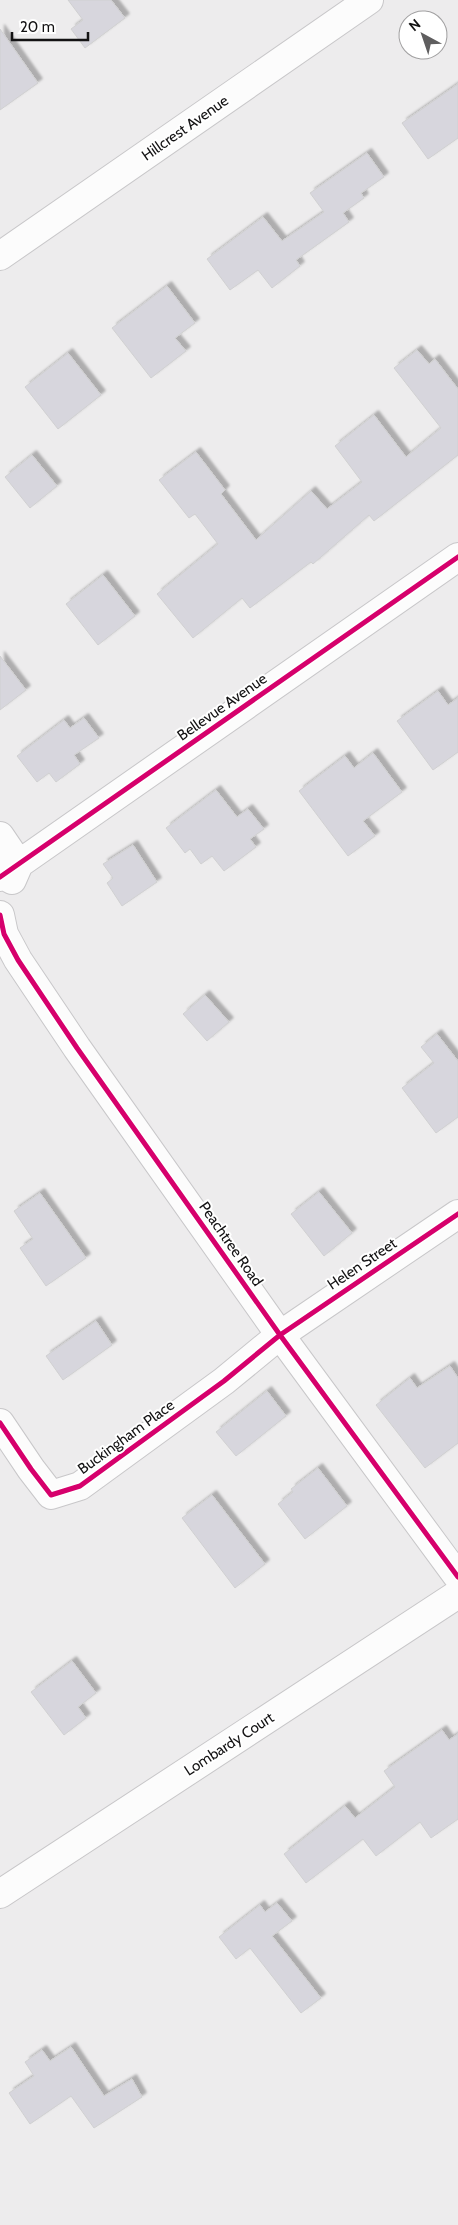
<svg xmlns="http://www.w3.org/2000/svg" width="458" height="2225" viewBox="0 0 458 2225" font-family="Cabin,sans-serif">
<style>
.building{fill:#d7d6dd;stroke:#d0d0d1;filter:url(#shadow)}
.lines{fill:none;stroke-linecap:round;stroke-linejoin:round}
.minor-casing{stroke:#c8c7c9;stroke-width:30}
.minor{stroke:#fcfcfc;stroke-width:28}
.cycleway-casing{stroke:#fff;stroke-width:8}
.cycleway{stroke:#d6006c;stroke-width:5}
.labels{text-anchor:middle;stroke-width:4;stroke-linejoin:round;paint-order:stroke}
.street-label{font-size:15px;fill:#131213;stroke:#fff}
</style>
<defs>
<filter id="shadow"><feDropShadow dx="4.5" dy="-4.5" stdDeviation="1" flood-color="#0004"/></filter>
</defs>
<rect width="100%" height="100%" fill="#edeced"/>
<path class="building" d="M 68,0 L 111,0 L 125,18 L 85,48 L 71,29 L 83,20 Z
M 0,29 L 38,83 L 0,110 Z
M 458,84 L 458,138 L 428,159 L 402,123 Z
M 367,153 L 384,177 L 361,193 L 364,198 L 343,213 L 349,222 L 296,260 L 300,266 L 272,288 L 258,270 L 230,290 L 207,259 L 263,217 L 282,241 L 324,212 L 310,193 Z
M 167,286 L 195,323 L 175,338 L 186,351 L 151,378 L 112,328 Z
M 417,350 L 429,364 L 435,359 L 458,389 L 458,455 L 374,521 L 369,515 L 313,564 L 311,562 L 250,608 L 242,598 L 193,638 L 157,594 L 218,544 L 195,514 L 189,518 L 159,480 L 196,452 L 225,490 L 221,494 L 256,540 L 311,491 L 327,509 L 362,482 L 335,446 L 374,415 L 406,457 L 441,428 L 394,368 Z
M 68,353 L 101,395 L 58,429 L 25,387 Z
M 32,455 L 57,486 L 30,508 L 5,477 Z
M 103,575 L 135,616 L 98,645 L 66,604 Z
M 0,656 L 26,690 L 0,710 Z
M 438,691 L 448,705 L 458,698 L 458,752 L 433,770 L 397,721 Z
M 84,718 L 99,738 L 74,755 L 80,764 L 56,782 L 49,773 L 37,782 L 17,756 L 64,720 L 70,728 Z
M 373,753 L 402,792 L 363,821 L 375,836 L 348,856 L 299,791 L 345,756 L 354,768 Z
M 216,790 L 237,817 L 248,809 L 264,829 L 250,839 L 256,847 L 224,871 L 212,856 L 201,864 L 190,849 L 185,853 L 166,828 Z
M 133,845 L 157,882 L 122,906 L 107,883 L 113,878 L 103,864 Z
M 205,995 L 229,1022 L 207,1041 L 183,1014 Z
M 437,1034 L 458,1061 L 458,1117 L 436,1133 L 402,1088 L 434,1063 L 421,1047 Z
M 319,1192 L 352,1233 L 324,1256 L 291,1214 Z
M 40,1193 L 86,1258 L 46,1286 L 20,1248 L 33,1239 L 14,1211 Z
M 96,1321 L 112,1345 L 63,1380 L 46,1356 Z
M 450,1366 L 458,1378 L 458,1443 L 425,1468 L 376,1405 L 410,1378 L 417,1388 Z
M 267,1391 L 286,1416 L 236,1456 L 216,1432 Z
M 318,1468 L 347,1506 L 305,1539 L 278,1504 L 293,1492 L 291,1489 Z
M 212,1495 L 265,1564 L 235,1588 L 182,1518 Z
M 72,1661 L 96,1693 L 78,1707 L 86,1718 L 64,1735 L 31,1692 Z
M 442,1730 L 449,1740 L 458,1734 L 458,1819 L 431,1838 L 420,1822 L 376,1856 L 363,1839 L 306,1883 L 284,1854 L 345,1806 L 355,1818 L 395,1787 L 384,1771 Z
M 277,1903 L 292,1921 L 272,1936 L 321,1998 L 301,2013 L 250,1948 L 236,1959 L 219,1937 L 260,1905 L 265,1912 Z
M 71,2047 L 104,2096 L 132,2079 L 142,2097 L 94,2128 L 71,2096 L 30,2124 L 9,2093 L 34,2076 L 25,2062 L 42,2050 L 50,2061 Z"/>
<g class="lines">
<defs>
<path id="minor" d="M 0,256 L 369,0
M 0,836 L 19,864 L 12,880
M 0,877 L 458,557
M 0,915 L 4,934 L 18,960 L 77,1048 L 280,1335 L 458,1577
M 0,1423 L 31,1469 L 51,1495 L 80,1486 L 224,1381 L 280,1335 L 458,1214
M 0,1894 L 458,1594"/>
</defs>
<use href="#minor" class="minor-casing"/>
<use href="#minor" class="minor"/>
<defs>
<path id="cycleway" d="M 0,877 L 458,557
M 0,915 L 4,934 L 18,960 L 77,1048 L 280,1335 L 458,1577
M 0,1423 L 31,1469 L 51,1495 L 80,1486 L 224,1381 L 280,1335 L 458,1214"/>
</defs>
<use href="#cycleway" class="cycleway-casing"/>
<use href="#cycleway" class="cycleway"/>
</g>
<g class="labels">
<g class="street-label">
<text transform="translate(185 128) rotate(-35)" y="5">Hillcrest Avenue</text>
<text transform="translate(222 707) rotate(-35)" y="5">Bellevue Avenue</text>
<text transform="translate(231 1244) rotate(55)" y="5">Peachtree Road</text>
<text transform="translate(362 1264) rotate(-34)" y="5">Helen Street</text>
<text transform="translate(126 1437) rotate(-36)" y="5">Buckingham Place</text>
<text transform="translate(229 1744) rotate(-33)" y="5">Lombardy Court</text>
</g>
</g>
<g transform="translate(423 35) rotate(320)"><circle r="24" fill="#ffffff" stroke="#a1a0a1"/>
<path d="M0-4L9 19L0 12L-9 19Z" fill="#5f5e5f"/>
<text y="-8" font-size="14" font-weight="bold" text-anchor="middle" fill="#131213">N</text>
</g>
<path d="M12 32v8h76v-8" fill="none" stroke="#131213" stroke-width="2.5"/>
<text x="20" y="32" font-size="15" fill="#131213" stroke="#ffffff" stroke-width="4" paint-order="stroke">20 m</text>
</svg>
